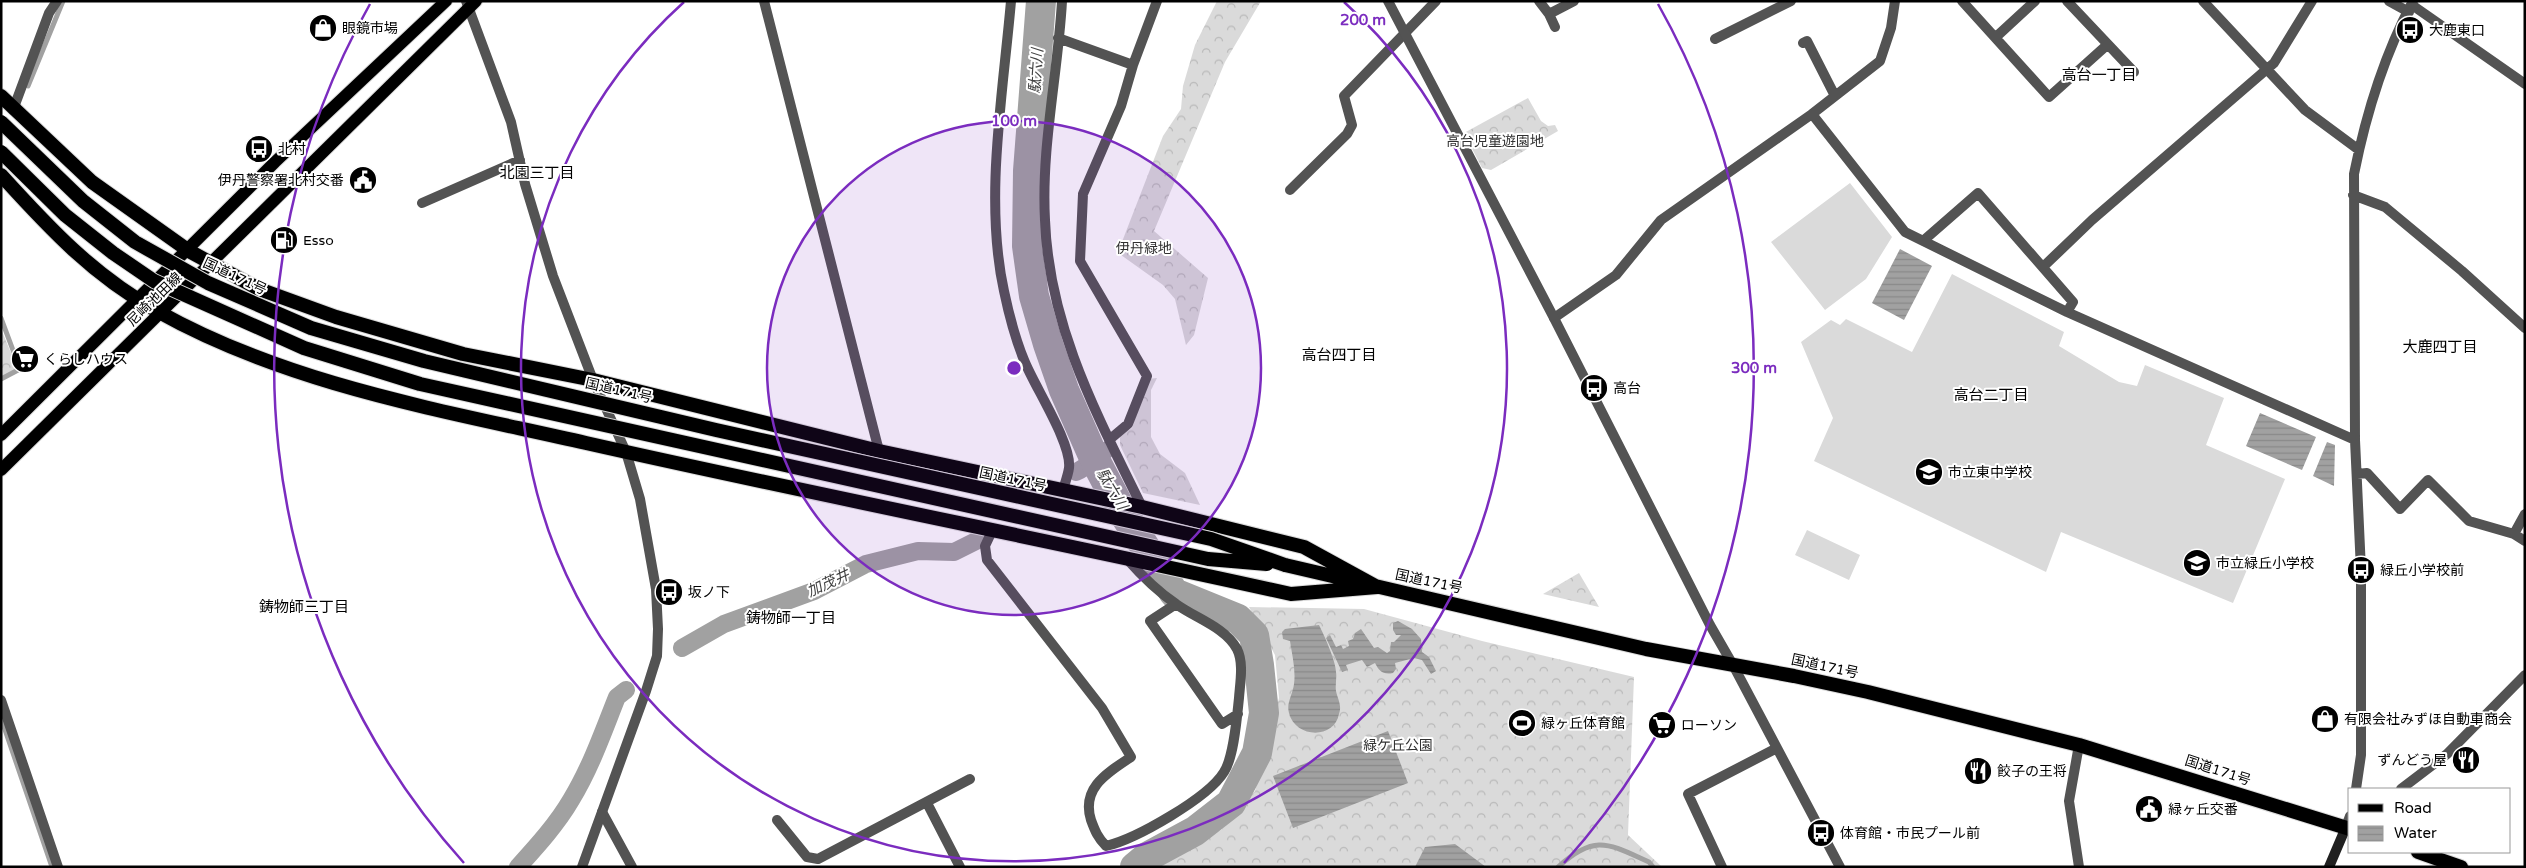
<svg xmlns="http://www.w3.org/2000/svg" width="2526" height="868" viewBox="0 0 2526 868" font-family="'Varela Round','Noto Sans JP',sans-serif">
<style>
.forest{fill:url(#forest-crowns)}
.pitch{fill:#dadada}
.water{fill:url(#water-rules)}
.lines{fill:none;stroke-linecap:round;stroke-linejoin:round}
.stream{stroke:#a1a1a1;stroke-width:5}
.canal{stroke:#a1a1a1;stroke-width:18}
.river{stroke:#a1a1a1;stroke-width:30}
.primary-casing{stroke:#dbdbdb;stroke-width:14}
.trunk-casing{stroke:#dbdbdb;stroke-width:16}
.minor{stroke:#535353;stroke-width:10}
.tertiary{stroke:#535353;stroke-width:10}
.secondary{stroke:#202020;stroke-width:10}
.primary{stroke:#000;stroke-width:12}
.trunk{stroke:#000;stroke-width:14}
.trunk-bridge-casing{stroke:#dbdbdb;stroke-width:16;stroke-linecap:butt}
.trunk-bridge{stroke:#000;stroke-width:14}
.ring{fill:none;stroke:#7b2cbf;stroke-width:2.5}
.labels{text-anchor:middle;stroke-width:4;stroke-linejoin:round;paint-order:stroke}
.poi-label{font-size:14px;fill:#000;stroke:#fff;text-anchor:start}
.park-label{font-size:14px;fill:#313131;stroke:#fff}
.street-label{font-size:14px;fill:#000;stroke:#fff}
.water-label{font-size:15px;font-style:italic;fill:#424242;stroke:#fff}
.neighbourhood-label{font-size:15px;fill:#000;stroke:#fff}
.centre{fill:#7b2cbf;stroke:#fff;stroke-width:2.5}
.ring-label{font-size:15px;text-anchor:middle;font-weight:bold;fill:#7b2cbf;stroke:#fff;stroke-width:4;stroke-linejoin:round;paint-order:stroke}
</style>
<defs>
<pattern id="forest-crowns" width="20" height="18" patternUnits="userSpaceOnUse" patternTransform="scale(1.25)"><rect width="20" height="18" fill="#dadada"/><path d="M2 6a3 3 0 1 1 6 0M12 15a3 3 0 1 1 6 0" fill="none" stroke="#b9b9b9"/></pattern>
<pattern id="water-rules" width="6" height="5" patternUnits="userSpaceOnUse" patternTransform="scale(1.25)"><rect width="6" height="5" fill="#a1a1a1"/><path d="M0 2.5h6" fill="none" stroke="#898989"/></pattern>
</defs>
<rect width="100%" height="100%" fill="#fff"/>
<path class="forest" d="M 1217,1 L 1261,1 L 1225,62 L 1154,231 L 1208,278 L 1194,335 L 1186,345 L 1175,299 L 1163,285 L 1121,255 L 1120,247 L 1163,136 L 1181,109 L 1183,86 L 1195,45 Z
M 1528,98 L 1541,121 L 1548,126 L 1555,125 L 1558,131 L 1491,170 L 1482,168 L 1464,133 Z
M 1,329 L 19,372 L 1,380 Z
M 1157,378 L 1151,390 L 1151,437 L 1160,454 L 1185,473 L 1200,505 L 1143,493 L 1120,445 L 1120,435 L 1132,428 L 1148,379 Z
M 1579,573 L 1599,607 L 1543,594 Z
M 1249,607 L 1364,609 L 1482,641 L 1634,677 L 1628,835 L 1662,867 L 1150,867 L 1170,851 L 1221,830 L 1255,791 L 1279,698 L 1275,655 Z"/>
<path class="pitch" d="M 1850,183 L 1892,237 L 1866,279 L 1825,310 L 1771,242 Z
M 1952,274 L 2064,332 L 2059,346 L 2119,382 L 2137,386 L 2145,365 L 2224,398 L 2206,445 L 2285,479 L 2233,603 L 2061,532 L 2046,572 L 1814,461 L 1833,418 L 1801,342 L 1831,320 L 1840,325 L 1846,319 L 1912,352 Z
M 1807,530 L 1860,555 L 1849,580 L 1795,555 Z"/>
<path class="water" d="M 1900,249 L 1932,266 L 1904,320 L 1872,303 Z
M 2260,413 L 2316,437 L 2302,470 L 2246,446 Z
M 2327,442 L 2335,445 L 2334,486 L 2313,476 Z
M 1398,621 L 1412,629 L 1421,639 L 1422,652 L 1429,657 L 1436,671 L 1431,674 L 1422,660 L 1414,658 L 1395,663 L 1396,669 L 1393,673 C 1383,675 1379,671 1375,663 L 1367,667 L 1362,660 L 1346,665 L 1348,670 L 1342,672 L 1326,638 L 1330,635 L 1336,647 L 1341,645 L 1343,649 L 1349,646 L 1348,641 L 1353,639 L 1355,633 L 1361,629 L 1374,648 L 1378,647 L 1387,653 L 1390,651 L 1391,642 L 1394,642 L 1401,635 L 1396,635 L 1393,630 L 1393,623 Z
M 1319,625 C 1324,635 1336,661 1336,672 C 1337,678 1335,685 1336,691 C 1338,700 1342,705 1339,714 C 1334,740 1295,738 1289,713 C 1286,703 1293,694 1294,684 C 1296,670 1292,655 1290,641 L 1283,639 L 1282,632 L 1285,629 Z
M 1388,731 L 1408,783 L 1293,828 L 1273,776 Z
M 1455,844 L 1486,867 L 1415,867 L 1425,847 Z"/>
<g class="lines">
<path class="stream" d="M 28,86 L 63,1
M 1,318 L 20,369 L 1,379
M 1,718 L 52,867
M 1558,867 C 1595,833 1609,844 1649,862 L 1653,867"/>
<path class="canal" d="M 1076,472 C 1088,467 1094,458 1105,451
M 682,648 L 724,624 L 814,591 L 866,564 L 918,551 L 954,552 L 980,539
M 518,867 C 537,846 557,824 571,800 C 591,767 603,732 617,697 L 626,690"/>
<path class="river" d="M 1041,1 L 1028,171 L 1027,246 L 1034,296 L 1048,344 L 1064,390 L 1094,458 L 1119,506 L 1174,593 L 1238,619 L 1254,635 L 1259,665 L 1264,713 L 1257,753 L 1231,803 L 1195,831 L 1147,857 L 1135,867"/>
<defs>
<path id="primary" d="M 1,435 L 275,162 L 446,1
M 1,470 L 476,1"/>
<path id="trunk" d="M 1,96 L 92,182 L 189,251 L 259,289 L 336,317 L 463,354 L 593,380 L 879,451 L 1142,507 L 1304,547 L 1377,587
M 1,175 C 50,229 93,275 157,311 C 289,385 441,410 586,443 C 821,496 1057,542 1291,594 L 1377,587
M 1285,565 L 1646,649 L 1794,676 L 1868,692 L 2079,745 L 2350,829
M 2418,852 L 2461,867"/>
</defs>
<use href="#primary" class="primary-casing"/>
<use href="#trunk" class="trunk-casing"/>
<path class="minor" d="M 466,1 L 511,122 L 525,184 L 553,276 L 593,380
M 1011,1 C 1003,94 984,200 1004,291 C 1009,315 1015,338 1024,360 C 1034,386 1072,443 1069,468 C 1068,475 1065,483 1063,490
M 1062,1 C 1058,74 1041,147 1045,220 C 1049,326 1096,413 1142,507
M 1539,1 L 1549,14 L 1574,1
M 1962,1 L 2049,97 L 2107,45
M 2067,1 L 2134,72
M 2203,1 L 2305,110 L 2359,150
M 2389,1 L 2409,12
M 2412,5 L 2525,84
M 1549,14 L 1555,27
M 1996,37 L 2035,1
M 1058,38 L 1133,65
M 1715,39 L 1791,1
M 1803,43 L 1807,41 L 1835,96
M 13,110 L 49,13 L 57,1
M 1812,114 L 1905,232 L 2067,312 L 2355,440
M 1290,190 L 1347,134 L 1352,125 L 1344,96 L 1436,1
M 2353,195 L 2385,207 L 2462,271 L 2525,328
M 422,203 L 520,160
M 1923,241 L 1978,193 L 2073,302 L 2067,312
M 2044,266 L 2092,220 L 2274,63 L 2312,1
M 1554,318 L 1616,275 L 1661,220 L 1812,114 L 1880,61 L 1891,28 L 1895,1
M 1109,440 L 1128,424 L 1147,376 L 1080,261 L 1083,194 L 1121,106 L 1133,65 L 1157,1
M 2357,474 L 2367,473 L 2400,509 L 2428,480 L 2469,521 L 2514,534 L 2525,541
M 992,531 L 985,546 L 987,560 L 1102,708 L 1131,757 C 1107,773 1081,788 1091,820 C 1095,831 1098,838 1106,846 C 1136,839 1208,798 1224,772 C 1234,757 1237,716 1239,698 C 1240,683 1244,663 1237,649 C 1225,627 1195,618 1176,604 C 1157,591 1141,575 1126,558
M 2514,534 L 2525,514
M 1176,604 L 1150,621 L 1222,724 L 1238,714
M 1733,665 L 1840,867
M 1,700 L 58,867
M 2079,745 L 2069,801 L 2079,867
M 2356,789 L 2361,755 L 2361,570 L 2355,440 L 2354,174 C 2366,114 2384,55 2413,1
M 2401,789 L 2447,754 L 2525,675
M 927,803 L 960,867
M 602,812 L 632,867
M 777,820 L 807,857 L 818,859 L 970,779
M 2346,827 L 2350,816
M 1722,867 L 1688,794 L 1777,748"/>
<path class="tertiary" d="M 764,1 L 879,451
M 1388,1 L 1554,318 L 1710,625 L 1733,665
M 582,867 L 646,691 L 657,656 L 658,629 L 656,589 L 640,499 L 626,452 L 593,380"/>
<path class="secondary" d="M 2329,867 L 2346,827"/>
<use href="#primary" class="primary"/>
<use href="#trunk" class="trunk"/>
<defs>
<path id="trunk-bridge" d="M 1,122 L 83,201 L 135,242 L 208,283 L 311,328 L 424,361 L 716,430 L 1211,539 L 1285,565
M 1,152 L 65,215 L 113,253 L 154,281 L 304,348 L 420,384 L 1208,559 L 1267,564"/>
</defs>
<use href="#trunk-bridge" class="trunk-bridge-casing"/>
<use href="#trunk-bridge" class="trunk-bridge"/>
</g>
<circle cx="1014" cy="368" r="247" fill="#7b2cbf" fill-opacity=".12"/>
<g class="ring">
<circle cx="1014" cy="368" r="247"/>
<path d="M1344 2A493 493 0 1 1 684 2"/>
<path d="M464 863A740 740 0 0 1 370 4M1658 4A740 740 0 0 1 1564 863"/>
</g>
<defs>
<symbol id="shop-disc" viewBox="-11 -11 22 22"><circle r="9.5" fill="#000" stroke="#fff"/><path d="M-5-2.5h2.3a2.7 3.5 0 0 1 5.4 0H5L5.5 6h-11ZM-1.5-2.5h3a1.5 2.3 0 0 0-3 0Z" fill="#fff"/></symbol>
<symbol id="bus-disc" viewBox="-11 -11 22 22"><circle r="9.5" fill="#000" stroke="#fff"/><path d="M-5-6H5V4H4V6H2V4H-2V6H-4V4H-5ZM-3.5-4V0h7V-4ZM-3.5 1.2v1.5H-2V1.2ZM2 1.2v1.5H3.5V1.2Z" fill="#fff"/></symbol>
<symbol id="civic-disc" viewBox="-11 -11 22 22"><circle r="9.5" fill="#000" stroke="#fff"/><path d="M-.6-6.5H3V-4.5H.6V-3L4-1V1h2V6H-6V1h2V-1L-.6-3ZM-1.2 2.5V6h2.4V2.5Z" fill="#fff"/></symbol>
<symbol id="fuel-disc" viewBox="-11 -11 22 22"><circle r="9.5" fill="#000" stroke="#fff"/><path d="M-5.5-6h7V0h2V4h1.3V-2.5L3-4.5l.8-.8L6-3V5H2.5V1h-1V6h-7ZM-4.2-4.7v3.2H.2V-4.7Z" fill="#fff"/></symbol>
<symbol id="supermarket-disc" viewBox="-11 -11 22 22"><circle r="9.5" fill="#000" stroke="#fff"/><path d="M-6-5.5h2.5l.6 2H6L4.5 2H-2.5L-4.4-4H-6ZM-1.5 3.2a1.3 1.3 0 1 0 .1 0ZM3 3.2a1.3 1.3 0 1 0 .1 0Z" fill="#fff"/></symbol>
<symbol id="school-disc" viewBox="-11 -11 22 22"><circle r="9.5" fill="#000" stroke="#fff"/><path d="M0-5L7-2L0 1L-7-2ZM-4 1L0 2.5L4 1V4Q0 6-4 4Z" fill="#fff"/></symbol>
<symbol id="stadium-disc" viewBox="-11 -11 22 22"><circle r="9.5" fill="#000" stroke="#fff"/><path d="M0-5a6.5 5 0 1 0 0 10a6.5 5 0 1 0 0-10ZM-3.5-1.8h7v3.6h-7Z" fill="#fff"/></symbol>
<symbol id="restaurant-disc" viewBox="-11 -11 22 22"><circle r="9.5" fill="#000" stroke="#fff"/><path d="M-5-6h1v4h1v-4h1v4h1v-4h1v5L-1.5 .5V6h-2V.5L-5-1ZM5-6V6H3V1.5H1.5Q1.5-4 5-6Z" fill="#fff"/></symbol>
</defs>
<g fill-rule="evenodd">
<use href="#shop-disc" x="307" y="12" width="32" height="32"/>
<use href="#bus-disc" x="2394" y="14" width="32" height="32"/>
<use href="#bus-disc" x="243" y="133" width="32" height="32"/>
<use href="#civic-disc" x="347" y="164" width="32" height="32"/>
<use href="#fuel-disc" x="268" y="224" width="32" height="32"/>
<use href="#supermarket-disc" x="9" y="343" width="32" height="32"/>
<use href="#bus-disc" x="1578" y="372" width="32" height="32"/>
<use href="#school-disc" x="1913" y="456" width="32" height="32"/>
<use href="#school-disc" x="2181" y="547" width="32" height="32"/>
<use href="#bus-disc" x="2345" y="554" width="32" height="32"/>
<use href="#bus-disc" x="653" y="576" width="32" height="32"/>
<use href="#shop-disc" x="2309" y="703" width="32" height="32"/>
<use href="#stadium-disc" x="1506" y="707" width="32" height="32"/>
<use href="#supermarket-disc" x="1646" y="709" width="32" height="32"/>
<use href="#restaurant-disc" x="2450" y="744" width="32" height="32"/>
<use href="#restaurant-disc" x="1962" y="755" width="32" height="32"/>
<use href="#civic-disc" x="2133" y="793" width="32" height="32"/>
<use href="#bus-disc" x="1805" y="817" width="32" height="32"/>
</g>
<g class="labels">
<g class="poi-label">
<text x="342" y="33">眼鏡市場</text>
<text x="2429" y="35">大鹿東口</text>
<text x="278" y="154">北村</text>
<text x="344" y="185" text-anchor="end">伊丹警察署北村交番</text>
<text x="303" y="245">Esso</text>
<text x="44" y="364">くらしハウス</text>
<text x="1613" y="393">高台</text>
<text x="1948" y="477">市立東中学校</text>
<text x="2216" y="568">市立緑丘小学校</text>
<text x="2380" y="575">緑丘小学校前</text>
<text x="688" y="597">坂ノ下</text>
<text x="2344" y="724">有限会社みずほ自動車商会</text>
<text x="1541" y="728">緑ヶ丘体育館</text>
<text x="1681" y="730">ローソン</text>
<text x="2447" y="765" text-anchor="end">ずんどう屋</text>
<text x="1997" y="776">餃子の王将</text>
<text x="2168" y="814">緑ヶ丘交番</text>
<text x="1840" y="838">体育館・市民プール前</text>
</g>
<g class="park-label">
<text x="1495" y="146">高台児童遊園地</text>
<text x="1144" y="253">伊丹緑地</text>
<text x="1398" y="750">緑ケ丘公園</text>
</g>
<g class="street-label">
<text transform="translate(235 276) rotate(25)" y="5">国道171号</text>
<text transform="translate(154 299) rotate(-44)" y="5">尼崎池田線</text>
<text transform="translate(619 390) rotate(13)" y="5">国道171号</text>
<text transform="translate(1013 479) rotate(12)" y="5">国道171号</text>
<text transform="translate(1429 581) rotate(12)" y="5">国道171号</text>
<text transform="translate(1825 666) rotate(12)" y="5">国道171号</text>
<text transform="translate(2218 770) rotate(18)" y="5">国道171号</text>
</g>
<g class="water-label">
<text transform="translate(1036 71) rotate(-86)" y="5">駄六川</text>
<text transform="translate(1112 489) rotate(59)" y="5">駄六川</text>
<text transform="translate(828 583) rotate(-25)" y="5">加茂井</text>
</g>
<g class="neighbourhood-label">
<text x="2099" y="80">高台一丁目</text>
<text x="537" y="178">北園三丁目</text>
<text x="2440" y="352">大鹿四丁目</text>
<text x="1339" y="360">高台四丁目</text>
<text x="1991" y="400">高台二丁目</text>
<text x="304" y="612">鋳物師三丁目</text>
<text x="791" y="623">鋳物師一丁目</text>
</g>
</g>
<circle cx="1014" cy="368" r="8" class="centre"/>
<g class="ring-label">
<text x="1363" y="25">200 m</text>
<text x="1014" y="126">100 m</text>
<text x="1754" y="373">300 m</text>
</g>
<rect width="2526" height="868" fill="none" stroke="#000000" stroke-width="5"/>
<rect x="2348" y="788" width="162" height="65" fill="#ffffff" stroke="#999999"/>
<rect x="2358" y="804" width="25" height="8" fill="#000000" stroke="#999999"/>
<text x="2394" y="813" font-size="15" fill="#000000">Road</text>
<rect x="2358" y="826" width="25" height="15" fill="url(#water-rules)" stroke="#999999"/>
<text x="2394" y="838" font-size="15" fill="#000000">Water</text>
</svg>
